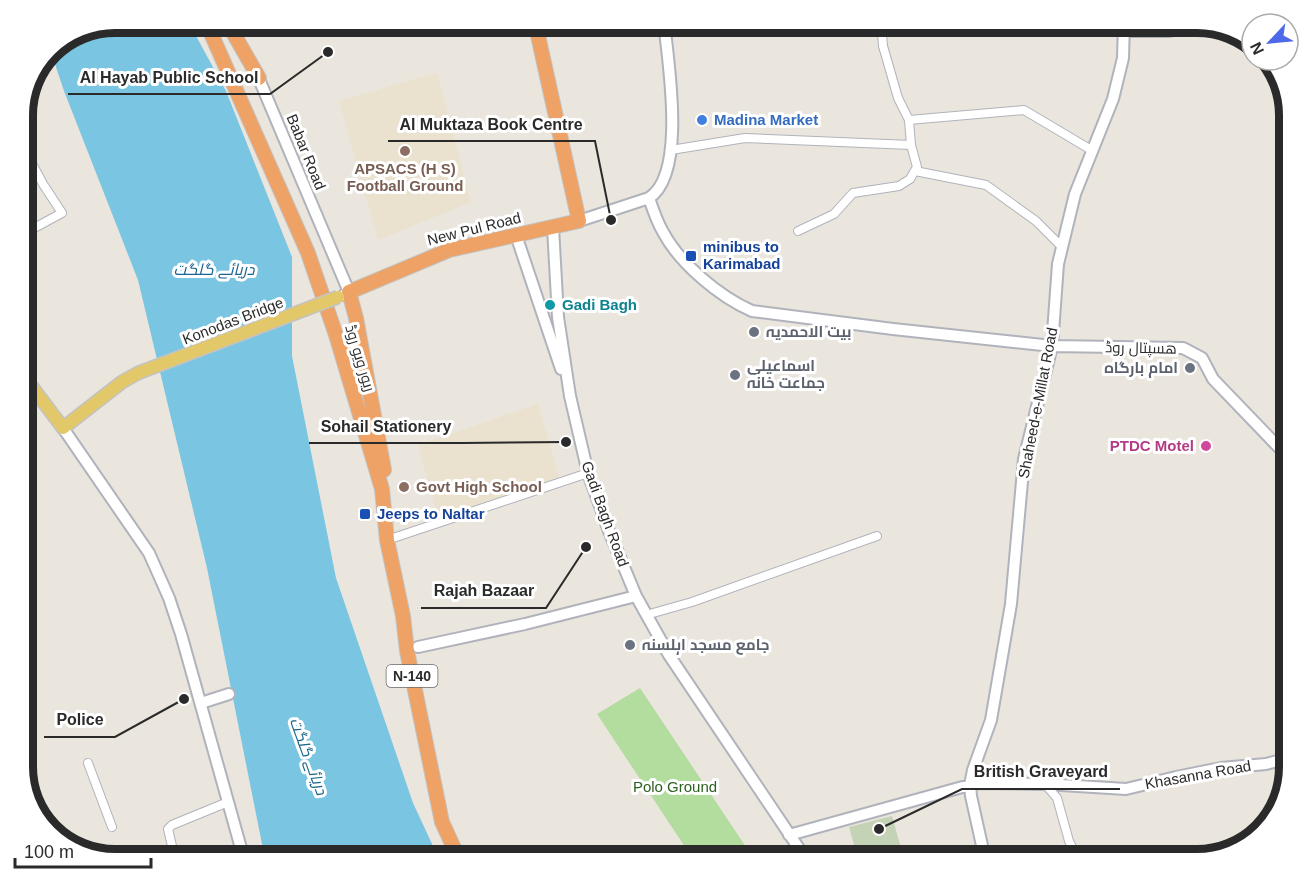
<svg xmlns="http://www.w3.org/2000/svg" width="1312" height="882" viewBox="0 0 1312 882" font-family="Helvetica,Cairo,sans-serif">
<style>
.education{fill:#eae2ce}
.green{fill:#b3dc9f}
.cemetery{fill:#c4d3b6}
.water{fill:#7ac5e2}
.lines{fill:none;stroke-linecap:round;stroke-linejoin:round}
.street-casing{stroke:#b1b3bc;stroke-width:10}
.secondary-casing{stroke:#b1b3bc;stroke-width:14}
.primary-casing{stroke:#c3c3c3;stroke-width:15}
.highway-casing{stroke:#c3c3c3;stroke-width:16}
.street{stroke:#fff;stroke-width:8}
.secondary{stroke:#fff;stroke-width:10}
.primary{stroke:#e3c86a;stroke-width:12}
.highway{stroke:#eea265;stroke-width:14}
.primary-bridge-casing{stroke:#c3c3c3;stroke-width:15;stroke-linecap:butt}
.primary-bridge{stroke:#e3c86a;stroke-width:12}
.shop-dot{fill:#3f7fe0;stroke:#fff;stroke-width:2}
.education-dot{fill:#8d6e63;stroke:#fff;stroke-width:2}
.transit-dot{fill:#1a4fb4;stroke:#fff;stroke-width:2}
.culture-dot{fill:#0f9aa8;stroke:#fff;stroke-width:2}
.worship-dot{fill:#6b7280;stroke:#fff;stroke-width:2}
.hotel-dot{fill:#d1479c;stroke:#fff;stroke-width:2}
.labels{text-anchor:middle;stroke-width:6;stroke-linejoin:round;paint-order:stroke}
.shield{fill:#fff;stroke:#6a6a6a;stroke-width:1.5}
.shield-label{font-size:14px;font-weight:bold;fill:#2a2a2a}
.shop-label{font-size:15px;font-weight:bold;fill:#366cbe;stroke:#fff;text-anchor:start}
.street-label{font-size:15px;fill:#2a2a2a;stroke:#fff}
.education-label{font-size:15px;font-weight:bold;fill:#785e54;stroke:#fff}
.transit-label{font-size:15px;font-weight:bold;fill:#164399;stroke:#fff;text-anchor:start}
.culture-label{font-size:15px;font-weight:bold;fill:#0d838f;stroke:#fff;text-anchor:start}
.worship-label{font-size:15px;font-weight:bold;fill:#5b616d;stroke:#fff;text-anchor:start}
.hotel-label{font-size:15px;font-weight:bold;fill:#b23c85;stroke:#fff;text-anchor:end}
.park-label{font-size:15px;fill:#2d6021;stroke:#fff}
.water-label{font-size:16px;font-style:italic;fill:#1b648d;stroke:#fff}
.rim{fill:none;stroke:#2a2a2a;stroke-width:8}
.leader{fill:none;stroke:#2a2a2a;stroke-width:2}
.callout-dot{fill:#2a2a2a;stroke:#fff;stroke-width:2}
.callout-label{font-size:16px;text-anchor:middle;font-weight:bold;fill:#2a2a2a;stroke:#fff;stroke-width:6;stroke-linejoin:round;paint-order:stroke}
</style>
<rect width="100%" height="100%" fill="#eae5dd"/>
<path class="education" d="M 437,73 L 471,202 L 378,240 L 339,101 Z
M 538,404 L 560,482 L 440,524 L 418,445 Z"/>
<path class="green" d="M 640,688 L 754,859 L 693,859 L 597,714 Z"/>
<path class="cemetery" d="M 892,816 L 904,859 L 858,859 L 849,827 Z"/>
<path class="water" d="M 115,23 L 189,23 L 226,91 L 292,257 L 292,356 L 336,578 L 413,803 L 439,859 L 265,859 L 207,568 L 138,280 L 64,91 L 50,49 Z"/>
<g class="lines">
<defs>
<path id="street" d="M 1124,33 L 1168,33 L 1210,26
M 909,120 L 1024,110 L 1093,151
M 23,147 L 43,184 L 62,213 L 23,234
M 671,150 L 745,138 L 911,145
M 915,171 L 986,185 L 1036,221 L 1062,247
M 798,231 L 834,214 L 853,193 L 899,186 L 910,179 L 917,167 L 911,145 L 909,120 L 898,98 L 883,46 L 881,22
M 387,540 L 588,473
M 646,615 L 692,602 L 877,536
M 88,763 L 112,827
M 1045,784 L 1057,798 L 1069,841 L 1078,859
M 175,859 L 168,829 L 172,825 L 228,802"/>
<path id="secondary" d="M 256,72 L 349,292 L 344,295
M 649,198 C 653,210 657,222 663,232 C 680,264 720,297 752,311 L 893,329 L 1052,346 L 1183,348 L 1202,358 L 1213,379 L 1289,458
M 579,221 L 649,198 C 687,174 668,62 664,22
M 553,227 L 558,317 L 570,396 L 588,473 L 609,531 L 636,596 L 669,655 L 806,859
M 516,235 L 561,369
M 63,428 L 149,553 L 169,598 L 181,634 L 244,859
M 418,647 L 525,624 L 636,596
M 201,703 L 229,694
M 789,835 L 977,783 L 1045,784 L 1126,789 L 1176,777 L 1221,768 L 1266,764 L 1289,758
M 985,859 L 971,796 L 970,785 L 973,770 L 991,720 L 1011,604 L 1024,459 L 1052,346 L 1058,264 L 1075,194 L 1113,99 L 1123,58 L 1124,22"/>
<path id="primary" d="M 23,375 L 63,428 L 122,382 L 138,373"/>
<path id="highway" d="M 206,22 L 308,253 L 336,335 L 382,489 L 387,540 L 403,616 L 407,651 L 442,822 L 459,859
M 227,22 L 259,78
M 384,470 L 356,318 L 349,292 L 449,250 L 579,221 L 535,22"/>
</defs>
<use href="#street" class="street-casing"/>
<use href="#secondary" class="secondary-casing"/>
<use href="#primary" class="primary-casing"/>
<use href="#highway" class="highway-casing"/>
<use href="#street" class="street"/>
<use href="#secondary" class="secondary"/>
<use href="#primary" class="primary"/>
<use href="#highway" class="highway"/>
<defs>
<path id="primary-bridge" d="M 138,373 L 338,297"/>
</defs>
<use href="#primary-bridge" class="primary-bridge-casing"/>
<use href="#primary-bridge" class="primary-bridge"/>
</g>
<circle class="shop-dot" cx="702" cy="120" r="6"/>
<g class="education-dot">
<circle cx="405" cy="151" r="6"/>
<circle cx="404" cy="487" r="6"/>
</g>
<g class="transit-dot">
<rect x="685" y="250" width="12" height="12" rx="3"/>
<rect x="359" y="508" width="12" height="12" rx="3"/>
</g>
<circle class="culture-dot" cx="550" cy="305" r="6"/>
<g class="worship-dot">
<circle cx="754" cy="332" r="6"/>
<circle cx="1190" cy="368" r="6"/>
<circle cx="735" cy="375" r="6"/>
<circle cx="630" cy="645" r="6"/>
</g>
<circle class="hotel-dot" cx="1206" cy="446" r="6"/>
<g class="labels">
<rect class="shield" x="386.5" y="665" width="51" height="22" rx="4.5"/>
<g class="shield-label">
<text x="412" y="681">N-140</text>
</g>
<g class="shop-label">
<text x="714" y="125">Madina Market</text>
</g>
<g class="street-label">
<text transform="translate(306 152) rotate(68)" y="5">Babar Road</text>
<text transform="translate(474 229) rotate(-14)" y="5">New Pul Road</text>
<text transform="translate(233 321) rotate(-21)" y="5">Konodas Bridge</text>
<text transform="translate(1141 348) rotate(1)" y="5">ھسپتال روڈ</text>
<text transform="translate(360 358) rotate(73)" y="5">ریور ویو روڈ</text>
<text transform="translate(1038 403) rotate(-79)" y="5">Shaheed-e-Millat Road</text>
<text transform="translate(605 514) rotate(70)" y="5">Gadi Bagh Road</text>
<text transform="translate(1198 775) rotate(-10)" y="5">Khasanna Road</text>
</g>
<g class="education-label">
<text x="405" y="174">APSACS (H S)<tspan x="405" dy="17">Football Ground</tspan></text>
<text x="416" y="492" text-anchor="start">Govt High School</text>
</g>
<g class="transit-label">
<text x="703" y="252">minibus to<tspan x="703" dy="17">Karimabad</tspan></text>
<text x="377" y="519">Jeeps to Naltar</text>
</g>
<g class="culture-label">
<text x="562" y="310">Gadi Bagh</text>
</g>
<g class="worship-label">
<text x="766" y="337">بیت الاحمدیہ</text>
<text x="747" y="371">اسماعیلی<tspan x="747" dy="17">جماعت خانہ</tspan></text>
<text x="1178" y="373" text-anchor="end">امام بارگاہ</text>
<text x="642" y="650">جامع مسجد اہلسنہ</text>
</g>
<g class="hotel-label">
<text x="1194" y="451">PTDC Motel</text>
</g>
<g class="park-label">
<text x="675" y="792">Polo Ground</text>
</g>
<g class="water-label">
<text x="214" y="275">دریائے گلگت</text>
<text transform="translate(309 756) rotate(70)" y="6">دریائے گلگت</text>
</g>
</g>
<path d="M0 0H1312V882H0ZM115 33H1197A82 82 0 0 1 1279 115V767A82 82 0 0 1 1197 849H115A82 82 0 0 1 33 767V115A82 82 0 0 1 115 33Z" fill="#fff" fill-rule="evenodd"/>
<path class="rim" d="M115 33H1197A82 82 0 0 1 1279 115V767A82 82 0 0 1 1197 849H115A82 82 0 0 1 33 767V115A82 82 0 0 1 115 33Z"/>
<path class="leader" d="M328 52L270 94H68M611 220L595 141H388M566 442L463 443H309M586 547L546 608H421M184 699L115 737H44M879 829L962 789H1120"/>
<g class="callout-dot">
<circle cx="328" cy="52" r="6"/>
<circle cx="611" cy="220" r="6"/>
<circle cx="566" cy="442" r="6"/>
<circle cx="586" cy="547" r="6"/>
<circle cx="184" cy="699" r="6"/>
<circle cx="879" cy="829" r="6"/>
</g>
<g class="callout-label">
<text x="169" y="83">Al Hayab Public School</text>
<text x="491" y="130">Al Muktaza Book Centre</text>
<text x="386" y="432">Sohail Stationery</text>
<text x="484" y="596">Rajah Bazaar</text>
<text x="80" y="725">Police</text>
<text x="1041" y="777">British Graveyard</text>
</g>
<g transform="translate(1270 42) rotate(244)"><circle r="28" fill="#ffffff" stroke="#aaaaaa" stroke-width="1.5"/>
<path d="M0-4.5L10 22L0 15L-10 22Z" fill="#4d68e8"/>
<text y="-9" font-size="16" font-weight="bold" text-anchor="middle" fill="#2a2a2a">N</text>
</g>
<path d="M15 858v9h136v-9" fill="none" stroke="#2a2a2a" stroke-width="3"/>
<text x="24" y="858" font-size="18" fill="#2a2a2a" stroke="#ffffff" stroke-width="4.5" paint-order="stroke">100 m</text>
</svg>
